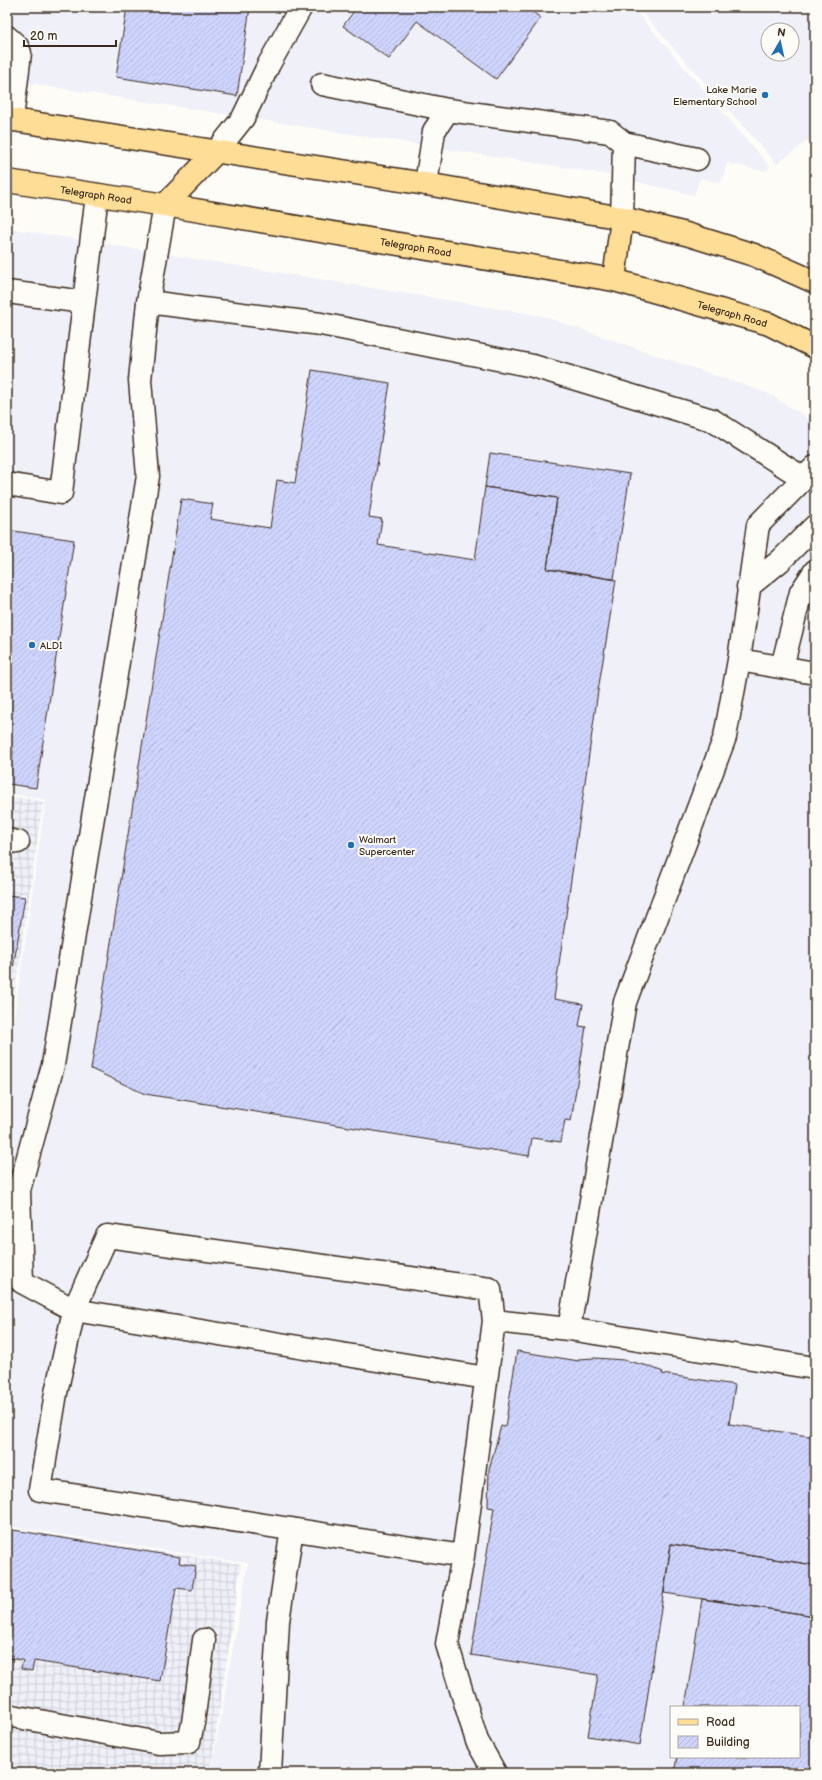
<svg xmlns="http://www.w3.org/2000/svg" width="822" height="1780" viewBox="0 0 822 1780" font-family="'Balsamiq Sans',sans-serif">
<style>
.built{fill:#eff0f8;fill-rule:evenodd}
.industrial{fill:url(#industrial-grid)}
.building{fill:url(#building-hatch);stroke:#3b2a1e}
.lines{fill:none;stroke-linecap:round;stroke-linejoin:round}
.minor-casing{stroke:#3b2a1e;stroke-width:25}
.major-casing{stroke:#3b2a1e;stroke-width:25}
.minor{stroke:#fdfcf7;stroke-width:22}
.major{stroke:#fedd96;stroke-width:22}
.poi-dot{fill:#1f6fb2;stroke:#fdfcf7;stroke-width:1.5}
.labels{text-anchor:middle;stroke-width:4;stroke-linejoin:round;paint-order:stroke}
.poi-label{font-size:10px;fill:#3b2a1e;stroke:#fdfcf7;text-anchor:start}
.street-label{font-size:10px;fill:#3b2a1e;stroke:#fdfcf7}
</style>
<defs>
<pattern id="industrial-grid" width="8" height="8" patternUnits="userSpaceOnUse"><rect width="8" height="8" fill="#eff0f8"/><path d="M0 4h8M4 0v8" fill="none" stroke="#ceced4"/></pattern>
<pattern id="building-hatch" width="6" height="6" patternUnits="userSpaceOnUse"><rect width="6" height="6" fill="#ced4fc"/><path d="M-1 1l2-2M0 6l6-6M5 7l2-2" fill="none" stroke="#b2b6d8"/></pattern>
</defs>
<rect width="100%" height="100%" fill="#fdfcf7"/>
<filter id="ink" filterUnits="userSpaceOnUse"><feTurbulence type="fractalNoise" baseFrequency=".025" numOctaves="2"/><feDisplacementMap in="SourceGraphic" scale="8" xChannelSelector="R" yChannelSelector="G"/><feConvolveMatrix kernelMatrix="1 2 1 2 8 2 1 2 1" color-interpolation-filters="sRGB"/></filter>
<g filter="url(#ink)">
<path class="built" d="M 7,7 L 632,7 L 770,167 L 765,171 L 727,163 L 721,183 L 700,178 L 694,195 L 600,173 L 7,80 Z
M 637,7 L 815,7 L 815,135 L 777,164 ZM 768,30 L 792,30 L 792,54 L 768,54 Z
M 7,228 L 542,316 L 769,394 L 815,423 L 815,1773 L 211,1773 L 248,1563 L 7,1526 L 7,1066 L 46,799 L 7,793 ZM 671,1707 L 799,1707 L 799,1757 L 671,1757 Z"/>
<path class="industrial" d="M 7,796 L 43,801 L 7,1045 Z
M 7,1528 L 241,1564 L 210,1773 L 7,1773 Z"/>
<path class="building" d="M 127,7 L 250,7 L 237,96 L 116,77 Z
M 357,7 L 526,7 L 541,18 L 496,79 L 417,21 L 389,59 L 343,26 Z
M 312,370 L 390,383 L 369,517 L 382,519 L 378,545 L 475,560 L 485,487 L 557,498 L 547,569 L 616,580 L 598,691 L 554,999 L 583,1004 L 579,1026 L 586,1027 L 571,1121 L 565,1120 L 561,1142 L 532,1138 L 529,1156 L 145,1094 L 91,1069 L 181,499 L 213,504 L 210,519 L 270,528 L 277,480 L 295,483 Z
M 490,453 L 630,474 L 614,579 L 547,569 L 557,498 L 485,487 Z
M 7,530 L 74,540 L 36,788 L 8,784 L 13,751 L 7,750 Z
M 7,895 L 25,897 L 7,1004 Z
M 517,1351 L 579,1361 L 579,1359 L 595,1358 L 624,1360 L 648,1366 L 663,1372 L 662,1374 L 735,1385 L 729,1424 L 815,1437 L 815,1565 L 671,1544 L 640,1745 L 588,1736 L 598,1675 L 471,1655 L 494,1508 L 488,1507 L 489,1469 L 501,1426 L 505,1427 Z
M 7,1529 L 180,1557 L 179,1563 L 196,1566 L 192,1590 L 176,1588 L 160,1681 L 34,1661 L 32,1671 L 21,1669 L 23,1660 L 7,1658 Z
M 671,1544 L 815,1565 L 815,1616 L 664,1593 Z
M 702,1599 L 815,1616 L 815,1773 L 674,1773 L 677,1757 L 799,1757 L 799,1707 L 685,1707 Z"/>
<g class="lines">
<defs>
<path id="minor" d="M 7,37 L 17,46 L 20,53 L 12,119
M 322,84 L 448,110
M 216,152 L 243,118 L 269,64 L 301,7
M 426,184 L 434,131 L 448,110 L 610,132 L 624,143 L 697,159
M 165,205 L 148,302 L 140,380 L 148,476 L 53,1065 L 19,1190 L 22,1282 L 74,1310 L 486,1378
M 622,218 L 624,143
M 7,292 L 84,302
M 148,302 L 321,324 L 533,366 L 712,420 L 803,478
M 7,484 L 61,493 L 97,195
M 748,587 L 780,561 L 815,526
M 739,660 L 815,673
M 782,667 L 801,592 L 815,571
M 7,840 L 18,842
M 494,1321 L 569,1329 L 815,1368
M 569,1329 L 625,1002 L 725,737 L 739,660 L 758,525 L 815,467
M 463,1556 L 40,1490 L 56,1393 L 74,1310 L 107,1236 L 490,1289 L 494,1321 L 463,1556 L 447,1644 L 477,1741 L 495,1773
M 7,1715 L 159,1743 L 189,1742 L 193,1723 L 204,1640
M 270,1773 L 278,1621 L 292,1529"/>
<g id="major">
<path d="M 7,119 L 426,184 L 622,218 L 686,234 L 754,255 L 815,282"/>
<path id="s1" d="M 7,181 L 165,205 L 614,280 L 769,324 L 815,347"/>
<path d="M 165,205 L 216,152"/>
<path d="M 614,280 L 622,218"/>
</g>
</defs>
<use href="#minor" class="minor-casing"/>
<use href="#major" class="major-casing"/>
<use href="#minor" class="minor"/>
<use href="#major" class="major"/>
</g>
</g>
<g class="poi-dot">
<circle cx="765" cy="95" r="4"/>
<circle cx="32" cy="645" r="4"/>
<circle cx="351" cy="845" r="4"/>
</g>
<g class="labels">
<g class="poi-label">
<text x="757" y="93" text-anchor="end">Lake Marie<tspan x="757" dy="12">Elementary School</tspan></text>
<text x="40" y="649">ALDI</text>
<text x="359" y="843">Walmart<tspan x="359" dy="12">Supercenter</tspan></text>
</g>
<g class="street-label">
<text dy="4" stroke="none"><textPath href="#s1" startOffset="90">Telegraph Road</textPath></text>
<text dy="4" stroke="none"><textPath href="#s1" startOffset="414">Telegraph Road</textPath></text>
<text dy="4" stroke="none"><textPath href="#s1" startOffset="738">Telegraph Road</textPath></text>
</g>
</g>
<rect width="822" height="1780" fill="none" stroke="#fdfcf7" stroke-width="24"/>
<rect x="12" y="12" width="798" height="1756" fill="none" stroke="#3b2a1e" stroke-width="1.5" filter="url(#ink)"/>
<rect x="670" y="1706" width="130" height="52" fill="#fdfcf7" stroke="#afa8a0"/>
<rect x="678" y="1719" width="20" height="6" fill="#fedd96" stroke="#afa8a0"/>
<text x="706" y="1726" font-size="12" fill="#3b2a1e">Road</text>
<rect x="678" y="1736" width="20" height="12" fill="url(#building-hatch)" stroke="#afa8a0"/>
<text x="706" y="1746" font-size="12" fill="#3b2a1e">Building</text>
<g transform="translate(780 42) rotate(9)"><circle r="19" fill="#fdfcf7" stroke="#afa8a0"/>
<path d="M0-3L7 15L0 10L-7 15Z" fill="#1f6fb2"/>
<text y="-6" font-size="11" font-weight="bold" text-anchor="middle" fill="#3b2a1e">N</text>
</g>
<path d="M24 40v6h92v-6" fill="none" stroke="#3b2a1e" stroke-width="2"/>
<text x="30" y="40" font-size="12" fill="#3b2a1e" stroke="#fdfcf7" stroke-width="3" paint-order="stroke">20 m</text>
</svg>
